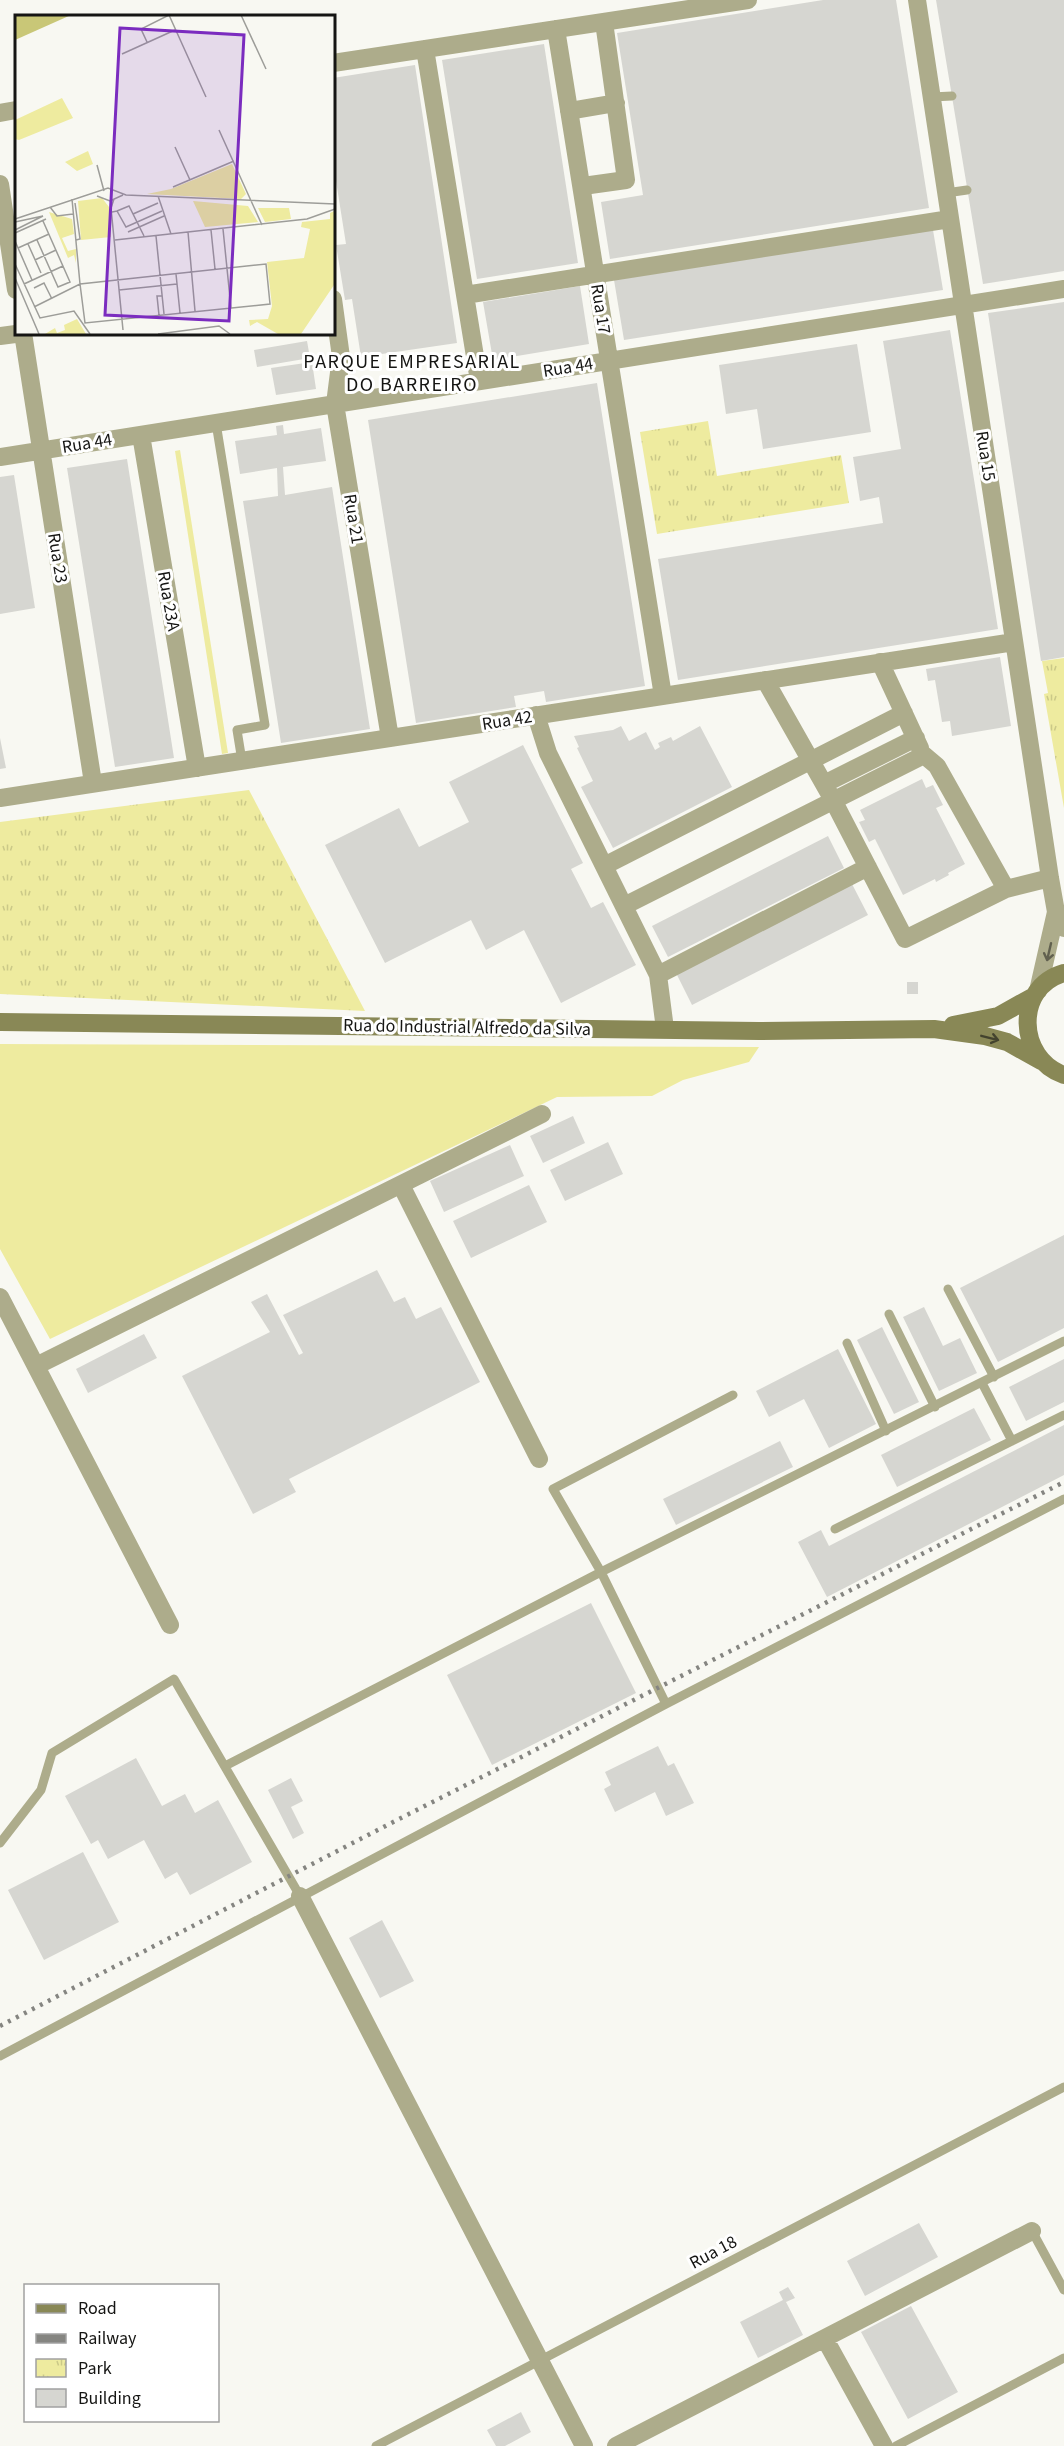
<svg xmlns="http://www.w3.org/2000/svg" width="1064" height="2446" viewBox="0 0 1064 2446" font-family="'Source Sans 3',sans-serif">
<style>
.grass{fill:#eeeb9f}
.park{fill:url(#park-tufts)}
.building{fill:#d6d6d1}
.lines{fill:none;stroke-linecap:round;stroke-linejoin:round}
.lane{stroke:#adac8b;stroke-width:9}
.street{stroke:#adac8b;stroke-width:18}
.secondary{stroke:#898856;stroke-width:18}
.rail{stroke:#858581;stroke-width:4.5;stroke-dasharray:3 6;stroke-linecap:butt}
.oneway{stroke:#61604f}
.oneway2{stroke:#43432e}
.labels{text-anchor:middle;stroke-width:6;stroke-linejoin:round;paint-order:stroke}
.street-label{font-size:18px;fill:#151513;stroke:#fff}
.neighbourhood-label{font-size:20px;letter-spacing:1.5px;fill:#151513;stroke:#fff}
.inset-road{fill:none;stroke:#9d9d99;stroke-width:1.5}
.view{fill:#7b2cbf;fill-opacity:0.15;stroke:#7b2cbf;stroke-width:3}
.inset-edge{fill:none;stroke:#151513;stroke-width:3}
</style>
<defs>
<pattern id="park-tufts" width="24" height="20" patternUnits="userSpaceOnUse" patternTransform="scale(1.5)"><rect width="24" height="20" fill="#eeeb9f"/><path d="M3 7l-1-3M5 7V3M7 7l1-3M15 17l-1-3M17 17v-4M19 17l1-3" fill="none" stroke="#cbc988"/></pattern>
</defs>
<rect width="100%" height="100%" fill="#f8f8f2"/>
<path class="grass" d="M 180,450 L 228,753 L 222,754 L 175,451 Z
M 0,1044 L 759,1047 L 749,1062 L 683,1080 L 652,1096 L 557,1097 L 50,1339 L 0,1249 Z"/>
<path class="park" d="M 708,421 L 717,476 L 841,455 L 849,503 L 657,534 L 640,432 Z
M 1064,658 L 1064,808 L 1044,694 L 1048,693 L 1042,661 Z
M 249,790 L 365,1011 L 0,994 L 0,822 Z"/>
<path class="building" d="M 823,0 L 896,0 L 929,208 L 610,259 L 601,202 L 643,195 L 617,33 Z
M 936,0 L 1064,0 L 1064,271 L 983,284 Z
M 544,44 L 578,263 L 477,279 L 442,60 Z
M 415,65 L 457,343 L 361,357 L 352,299 L 345,300 L 336,245 L 346,244 L 333,162 L 333,78 Z
M 933,230 L 943,290 L 624,340 L 614,280 Z
M 580,286 L 589,344 L 493,360 L 483,302 Z
M 1064,302 L 1064,657 L 1041,661 L 988,313 Z
M 950,330 L 998,629 L 678,680 L 658,559 L 883,523 L 879,497 L 860,501 L 853,457 L 901,449 L 883,341 Z
M 307,341 L 310,358 L 257,367 L 254,350 Z
M 857,344 L 871,432 L 763,449 L 757,409 L 726,414 L 719,365 Z
M 312,362 L 316,389 L 276,395 L 271,368 Z
M 597,383 L 645,686 L 546,702 L 544,691 L 514,696 L 516,707 L 416,723 L 368,420 Z
M 283,425 L 284,434 L 321,428 L 326,461 L 283,467 L 285,495 L 332,487 L 370,729 L 281,743 L 243,501 L 278,496 L 277,468 L 240,474 L 235,441 L 277,435 L 276,426 Z
M 127,459 L 174,758 L 115,767 L 67,468 Z
M 14,475 L 35,608 L 0,614 L 0,477 Z
M 1000,657 L 1011,726 L 952,736 L 950,721 L 942,722 L 935,680 L 928,681 L 926,669 Z
M 621,726 L 629,741 L 646,732 L 655,750 L 660,747 L 658,743 L 671,737 L 673,741 L 700,726 L 732,787 L 613,848 L 581,787 L 593,781 L 577,748 L 579,747 L 574,736 L 613,730 Z
M 0,738 L 6,768 L 0,769 Z
M 523,745 L 583,863 L 571,869 L 591,908 L 603,902 L 636,965 L 561,1003 L 524,930 L 486,950 L 471,920 L 385,963 L 325,845 L 399,808 L 419,847 L 469,822 L 449,782 Z
M 922,779 L 926,788 L 933,785 L 943,805 L 936,808 L 965,864 L 948,873 L 949,875 L 936,882 L 935,879 L 903,895 L 875,839 L 869,842 L 859,822 L 865,820 L 860,810 Z
M 828,836 L 844,868 L 668,957 L 652,926 Z
M 852,884 L 868,915 L 692,1005 L 676,973 Z
M 907,982 L 918,982 L 918,994 L 907,994 Z
M 573,1116 L 585,1143 L 543,1163 L 530,1136 Z
M 608,1142 L 623,1174 L 565,1201 L 550,1170 Z
M 510,1145 L 524,1176 L 444,1212 L 430,1181 Z
M 529,1185 L 547,1222 L 471,1258 L 453,1221 Z
M 1064,1235 L 1064,1328 L 998,1362 L 960,1288 Z
M 377,1270 L 394,1302 L 405,1297 L 416,1319 L 441,1307 L 480,1382 L 289,1479 L 296,1492 L 253,1514 L 182,1376 L 270,1332 L 251,1302 L 267,1294 L 299,1355 L 303,1353 L 283,1315 Z
M 924,1307 L 943,1346 L 960,1338 L 977,1373 L 939,1391 L 903,1317 Z
M 882,1327 L 919,1402 L 894,1414 L 857,1340 Z
M 144,1334 L 157,1358 L 88,1393 L 76,1369 Z
M 838,1349 L 876,1424 L 829,1448 L 804,1399 L 769,1417 L 756,1391 Z
M 1064,1359 L 1064,1402 L 1026,1421 L 1009,1387 Z
M 974,1408 L 991,1440 L 897,1487 L 881,1455 Z
M 1064,1425 L 1064,1475 L 827,1597 L 798,1542 L 821,1530 L 829,1546 Z
M 780,1441 L 793,1467 L 676,1525 L 663,1499 Z
M 591,1603 L 636,1693 L 492,1765 L 447,1675 Z
M 658,1746 L 668,1766 L 674,1763 L 694,1803 L 666,1816 L 655,1792 L 615,1812 L 604,1789 L 611,1785 L 605,1772 Z
M 136,1758 L 162,1806 L 185,1794 L 195,1813 L 218,1800 L 252,1862 L 190,1895 L 177,1872 L 165,1879 L 144,1840 L 108,1859 L 98,1840 L 91,1844 L 65,1796 Z
M 291,1778 L 303,1801 L 291,1807 L 304,1833 L 293,1839 L 268,1790 Z
M 83,1852 L 119,1922 L 44,1960 L 8,1890 Z
M 382,1920 L 414,1981 L 380,1998 L 349,1938 Z
M 919,2223 L 938,2257 L 865,2296 L 847,2261 Z
M 788,2287 L 795,2298 L 786,2302 L 803,2335 L 758,2358 L 740,2322 L 783,2300 L 779,2292 Z
M 911,2306 L 958,2392 L 908,2419 L 861,2332 Z
M 521,2412 L 531,2432 L 505,2446 L 496,2446 L 487,2430 Z"/>
<g class="lines">
<path class="lane" d="M 932,97 L 952,96
M 946,193 L 967,190
M 216,423 L 265,725 L 237,730 L 242,761
M 948,1289 L 994,1377
M 889,1314 L 935,1407
M 847,1343 L 886,1431
M 982,1383 L 1012,1441
M 835,1529 L 1064,1415
M 666,1704 L 601,1572 L 553,1489 L 733,1395
M 225,1766 L 601,1572 L 1064,1341
M 0,1843 L 41,1790 L 52,1753 L 174,1679 L 300,1896
M 0,2056 L 666,1704 L 1064,1499
M 1032,2231 L 1064,2290
M 376,2446 L 1064,2087
M 896,2446 L 1064,2358"/>
<path class="street" d="M 917,0 L 1050,878 L 1056,912 L 1064,928
M 556,29 L 663,696
M 425,49 L 479,381
M 333,63 L 748,0
M 569,111 L 616,103
M 0,113 L 16,110
M 0,184 L 16,290
M 583,186 L 626,180 L 604,22
M 465,295 L 950,219
M 333,299 L 341,357 L 335,404 L 390,738
M 23,333 L 93,783
M 0,336 L 23,333
M 141,435 L 197,768
M 0,457 L 1064,289
M 880,662 L 920,748
M 765,680 L 833,800 L 905,939 L 1006,889
M 536,715 L 548,753 L 658,975 L 665,1029
M 824,784 L 916,738
M 0,798 L 1014,642
M 604,866 L 904,713
M 624,906 L 924,755 L 937,766 L 1006,889 L 1050,878
M 658,975 L 868,867
M 1038,991 L 1056,912
M 401,1185 L 539,1459
M 0,1297 L 170,1625
M 36,1366 L 542,1114
M 300,1896 L 584,2446
M 825,2339 L 884,2446
M 616,2446 L 1032,2231"/>
<path class="secondary" d="M 1064,973 C 1014,987 1017,1059 1064,1075
M 0,1022 L 759,1031 L 934,1029 L 985,1036 L 1007,1042 L 1041,1061
M 953,1025 L 998,1016 L 1034,996"/>
<path class="rail" d="M 0,2026 L 397,1820 L 1064,1482"/>
</g>
<defs><path id="oneway-shaft" d="M-6 0H5M1.5-3L5.5 0L1.5 3" fill="none" stroke-width="1.6" stroke-linecap="round" stroke-linejoin="round" transform="scale(1.5)"/></defs>
<use class="oneway" href="#oneway-shaft" transform="translate(1049 952) rotate(103)"/>
<use class="oneway2" href="#oneway-shaft" transform="translate(990 1038) rotate(14)"/>
<g class="labels">
<g class="street-label">
<text transform="translate(601 309) rotate(81)" y="6">Rua 17</text>
<text transform="translate(568 367) rotate(-9)" y="6">Rua 44</text>
<text transform="translate(87 443) rotate(-9)" y="6">Rua 44</text>
<text transform="translate(986 456) rotate(81)" y="6">Rua 15</text>
<text transform="translate(354 519) rotate(81)" y="6">Rua 21</text>
<text transform="translate(58 558) rotate(81)" y="6">Rua 23</text>
<text transform="translate(169 601) rotate(80)" y="6">Rua 23A</text>
<text transform="translate(507 720) rotate(-9)" y="6">Rua 42</text>
<text transform="translate(467 1027) rotate(1)" y="6">Rua do Industrial Alfredo da Silva</text>
<text transform="translate(713 2252) rotate(-28)" y="6">Rua 18</text>
</g>
<g class="neighbourhood-label">
<text x="412" y="368">PARQUE EMPRESARIAL<tspan x="412" dy="23">DO BARREIRO</tspan></text>
</g>
</g>
<g transform="translate(15 15)">
<rect width="320" height="320" fill="#f8f8f2"/>
<path d="M 47,83 L 58,103 L 4,125 L 0,124 L 0,105 ZM 217,149 L 231,179 L 226,184 L 132,179 L 156,174 ZM 243,193 L 274,193 L 276,204 L 250,207 ZM 319,196 L 319,270 L 286,319 L 263,319 L 242,307 L 235,311 L 234,305 L 253,304 L 257,291 L 252,247 L 289,243 L 295,214 L 286,212 L 287,207 L 315,204 L 315,198 ZM 34,197 L 57,204 L 59,219 L 47,223 L 53,236 L 61,234 L 61,248 L 59,240 L 53,243 ZM 62,304 L 71,319 L 30,319 L 40,313 L 42,318 L 50,315 L 49,310 Z" fill="#eeeb9f"/>
<path d="M 73,136 L 78,149 L 62,156 L 50,147 ZM 87,183 L 94,192 L 96,222 L 66,225 L 63,186 ZM 178,186 L 233,191 L 243,207 L 190,212 Z" fill="#eeeb9f"/>
<path d="M 0,0 L 56,0 L 0,25 Z" fill="#c9c777"/>
<path class="inset-road" d="M 226,0 L 251,54M 132,27 L 126,14 L 154,0 L 191,82M 107,39 L 160,15M 204,115 L 247,210M 160,132 L 175,165M 82,150 L 89,176M 158,172 L 219,146M 82,181 L 95,186 L 108,180M 143,181 L 156,219M 99,184 L 96,193 L 108,315M 60,188 L 65,224 L 61,225M 35,192 L 42,201 L 58,199M 102,196 L 114,191 L 129,221M 97,197 L 102,196 L 111,212 L 147,196M 118,199 L 143,188M 0,204 L 93,173 L 111,180 L 320,189M 0,207 L 28,201 L 0,215M 208,214 L 216,293M 196,215 L 200,254M 113,217 L 149,201M 173,217 L 180,296M 0,218 L 31,204M 141,221 L 149,299M 22,225 L 43,272 L 55,267 L 28,206M 100,225 L 292,204 L 320,194M 0,226 L 17,265M 13,229 L 26,258M 3,233 L 34,219M 20,245 L 41,235M 0,249 L 25,303 L 59,296 L 75,319M 161,259 L 165,298M 0,263 L 24,319M 9,269 L 48,251M 19,273 L 29,268 L 37,284M 104,275 L 162,269M 19,292 L 65,269 L 251,249 L 255,289 L 70,308 L 65,269 L 57,184M 144,300 L 142,281 L 147,281M 143,319 L 204,311 L 215,319"/>
<path class="view" d="M 105,13 L 229,20 L 214,306 L 90,300 Z"/>
<rect width="320" height="320" class="inset-edge"/>
</g>
<rect x="24" y="2284" width="195" height="138" fill="#ffffff" stroke="#a1a1a1" stroke-width="1.5"/>
<rect x="36" y="2304" width="30" height="9" fill="#898856" stroke="#a1a1a1" stroke-width="1.5"/>
<text x="78" y="2314" font-size="18" fill="#151513">Road</text>
<rect x="36" y="2334" width="30" height="9" fill="#858581" stroke="#a1a1a1" stroke-width="1.5"/>
<text x="78" y="2344" font-size="18" fill="#151513">Railway</text>
<rect x="36" y="2359" width="30" height="18" fill="url(#park-tufts)" stroke="#a1a1a1" stroke-width="1.5"/>
<text x="78" y="2374" font-size="18" fill="#151513">Park</text>
<rect x="36" y="2389" width="30" height="18" fill="#d6d6d1" stroke="#a1a1a1" stroke-width="1.5"/>
<text x="78" y="2404" font-size="18" fill="#151513">Building</text>
</svg>
